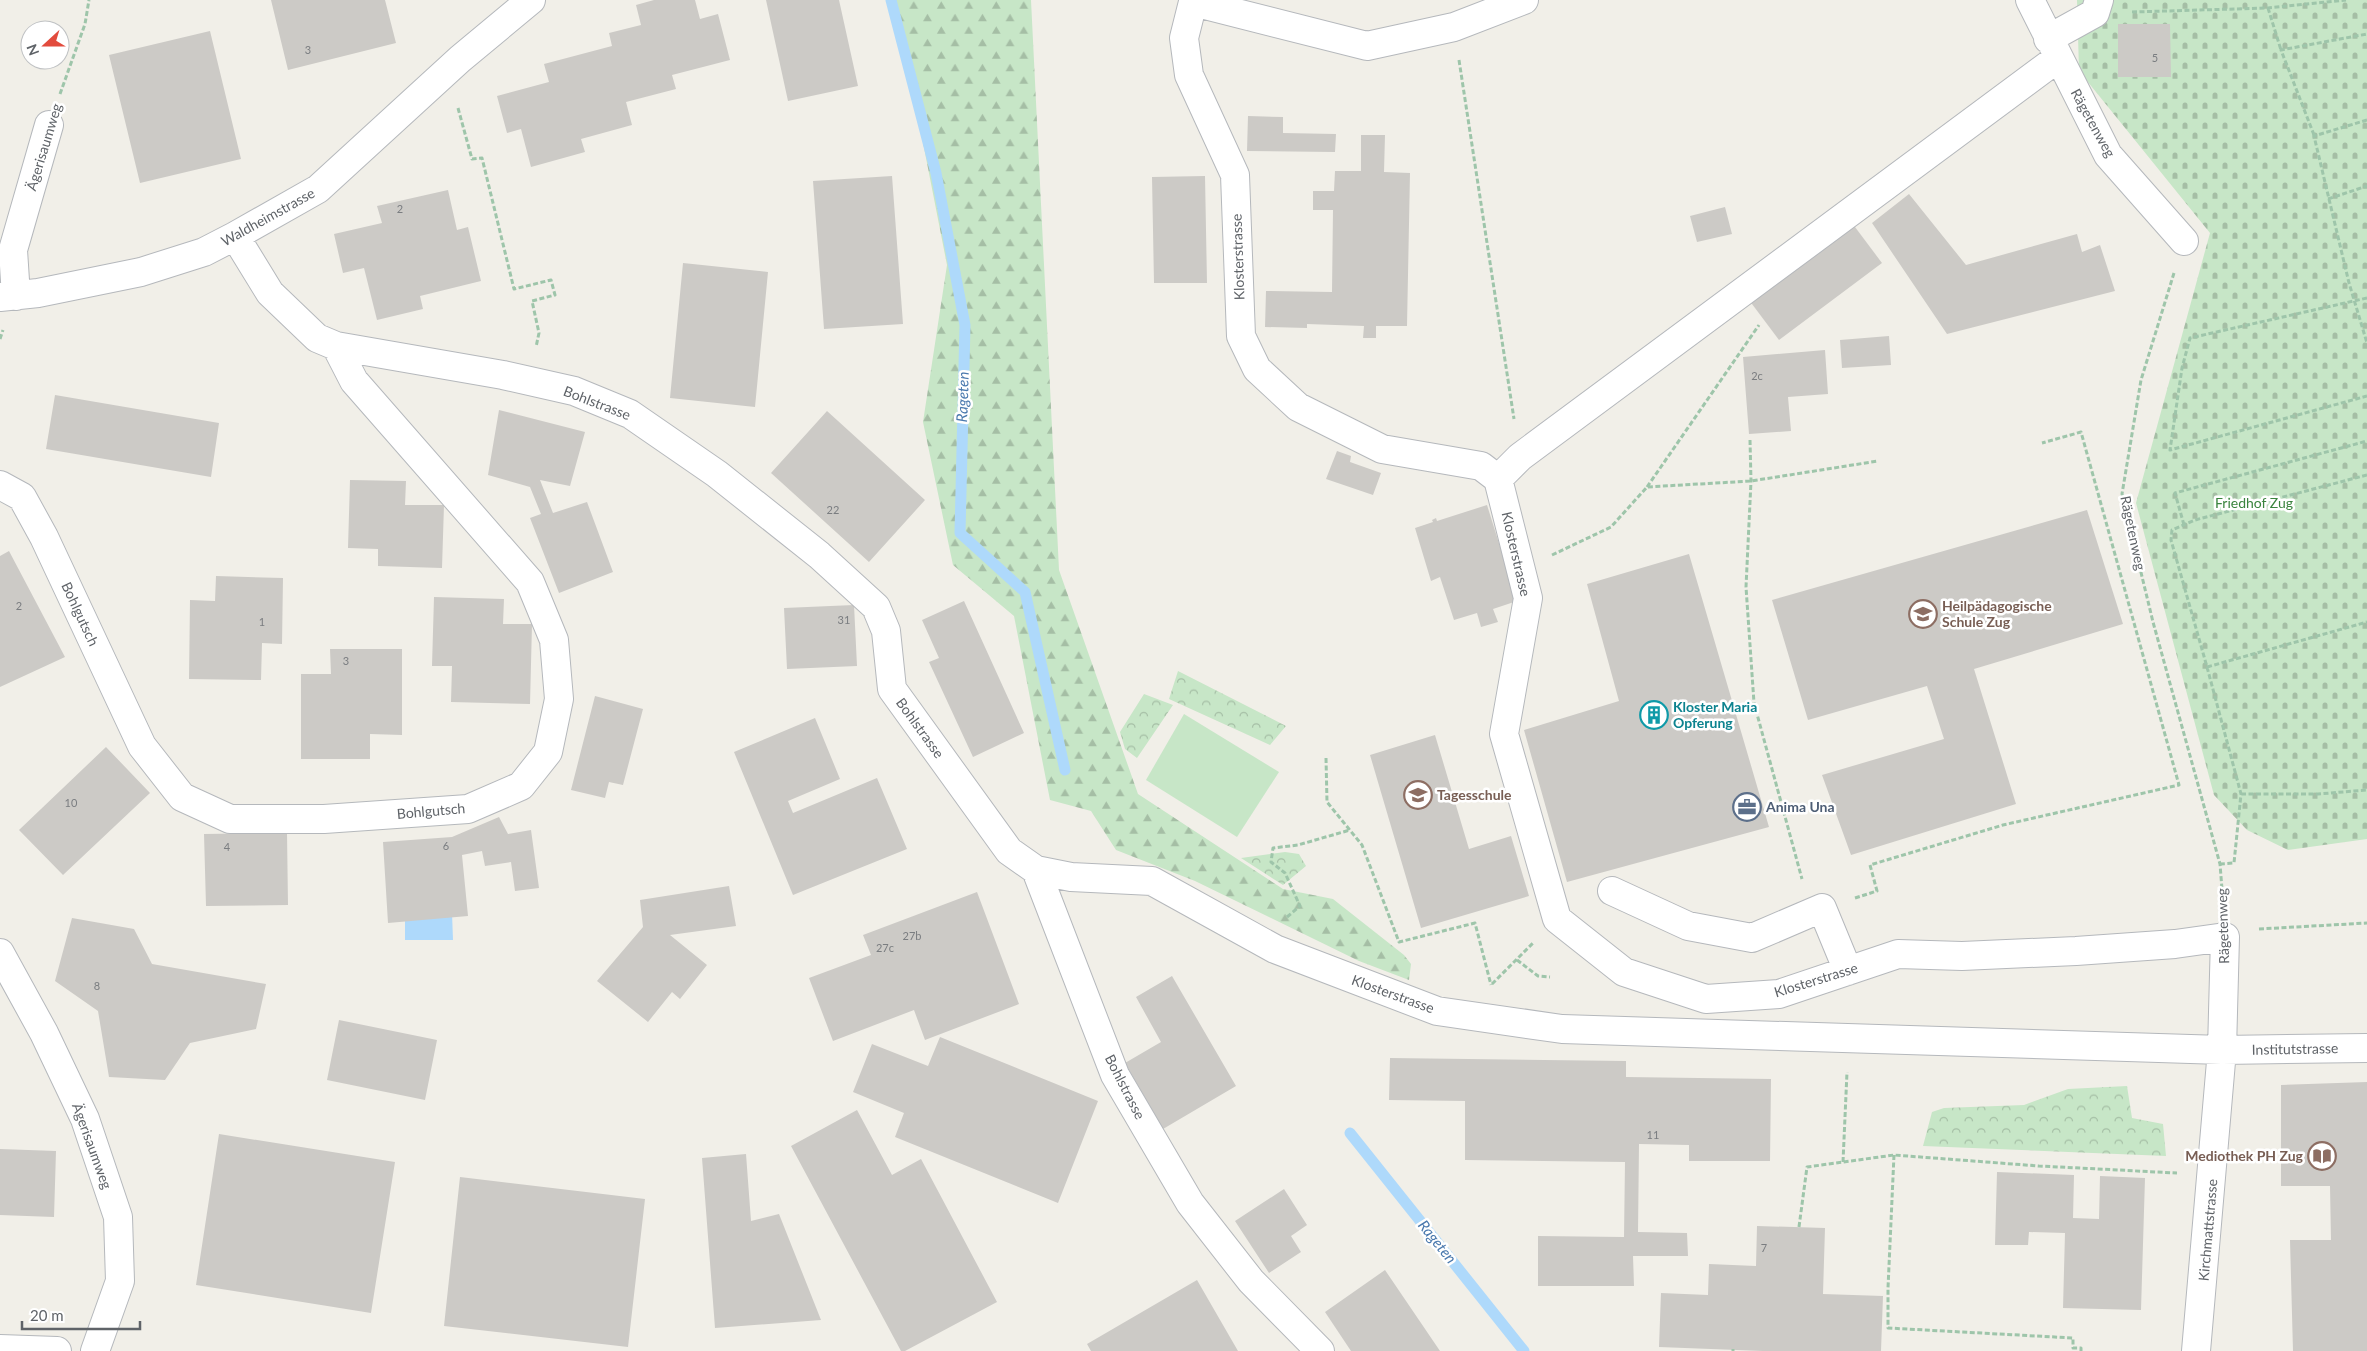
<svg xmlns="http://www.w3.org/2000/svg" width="2367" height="1351" viewBox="0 0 2367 1351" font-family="Lato,sans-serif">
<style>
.forest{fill:url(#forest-firs)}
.cemetery{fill:url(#cemetery-stones)}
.park{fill:url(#park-crowns)}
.garden{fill:#c7e6c7}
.water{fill:#aed9fb}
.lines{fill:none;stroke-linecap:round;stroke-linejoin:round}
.stream{stroke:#aed9fb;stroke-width:11}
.building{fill:#cccac6}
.minor-casing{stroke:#b5b8bc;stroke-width:30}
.path{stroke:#9ec5aa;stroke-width:3;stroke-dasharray:5 2.5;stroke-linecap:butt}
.minor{stroke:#fff;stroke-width:28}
.labels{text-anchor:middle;stroke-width:5;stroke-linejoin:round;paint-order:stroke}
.number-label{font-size:11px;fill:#7a7d80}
.street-label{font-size:14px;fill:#5f6368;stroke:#fff}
.park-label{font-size:14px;fill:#3a843e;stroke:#fff}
.education-label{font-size:14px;font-weight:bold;fill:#785e54;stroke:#fff;text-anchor:start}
.culture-label{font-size:14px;font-weight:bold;fill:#0d838f;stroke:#fff;text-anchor:start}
.service-label{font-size:14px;font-weight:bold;fill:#4e5e75;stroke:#fff;text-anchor:start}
.water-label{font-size:15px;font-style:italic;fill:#4a79ae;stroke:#fff}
</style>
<defs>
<pattern id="forest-firs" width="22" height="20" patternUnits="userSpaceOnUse" patternTransform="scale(1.25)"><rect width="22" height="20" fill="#c7e6c7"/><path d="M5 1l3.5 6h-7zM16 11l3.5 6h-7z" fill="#a5bea5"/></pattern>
<pattern id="cemetery-stones" width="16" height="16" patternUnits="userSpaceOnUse" patternTransform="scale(1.25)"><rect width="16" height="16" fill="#c7e6c7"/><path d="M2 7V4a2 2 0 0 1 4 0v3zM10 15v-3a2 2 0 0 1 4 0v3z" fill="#a5bea5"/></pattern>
<pattern id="park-crowns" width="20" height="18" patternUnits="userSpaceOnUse" patternTransform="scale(1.25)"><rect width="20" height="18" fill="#c7e6c7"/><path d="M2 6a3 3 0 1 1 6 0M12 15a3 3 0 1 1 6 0" fill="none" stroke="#a5bea5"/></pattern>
</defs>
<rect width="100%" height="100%" fill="#f1efe8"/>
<path class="forest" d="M 895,0 L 1031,0 L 1059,570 L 1138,794 L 1283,889 L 1333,899 L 1404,955 L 1411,964 L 1409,980 L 1359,961 L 1195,881 L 1116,850 L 1091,811 L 1050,800 L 1014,616 L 953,565 L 923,422 L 947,265 Z"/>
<path class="cemetery" d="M 2077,0 L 2367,0 L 2367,839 L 2288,850 L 2247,830 L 2214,795 L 2136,503 L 2210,233 L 2079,71 Z"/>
<path class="park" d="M 1178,671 L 1286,726 L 1270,745 L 1169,699 Z
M 1144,694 L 1173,705 L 1137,758 L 1125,749 L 1120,732 Z
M 1285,852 L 1299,854 L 1306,866 L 1283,885 L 1241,858 Z
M 2127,1086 L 2132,1118 L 2163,1124 L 2166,1156 L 1923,1146 L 1932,1112 L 1944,1108 L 2024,1105 L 2068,1089 Z"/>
<path class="garden" d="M 1184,714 L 1279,772 L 1237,837 L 1146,780 Z"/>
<path class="water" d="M 405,913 L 452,913 L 453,940 L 405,940 Z"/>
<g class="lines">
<path class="stream" d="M 891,0 L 936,173 L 965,325 L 960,533 L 1025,592 L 1065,770
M 1350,1133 L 1524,1351"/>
</g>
<path class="building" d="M 271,0 L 385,0 L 396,43 L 288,70 Z
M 654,0 L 695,0 L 700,19 L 718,14 L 730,60 L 672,75 L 676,89 L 626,102 L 632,125 L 581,139 L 585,152 L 531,167 L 521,129 L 507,133 L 497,96 L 549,82 L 544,64 L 612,46 L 609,33 L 641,25 L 636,5 Z
M 766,0 L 839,0 L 858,86 L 788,101 Z
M 2118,24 L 2170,24 L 2171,77 L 2118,77 Z
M 210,31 L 241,159 L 140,183 L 109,55 Z
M 1248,116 L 1283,117 L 1283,133 L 1336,134 L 1335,152 L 1247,151 Z
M 1361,135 L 1385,135 L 1384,172 L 1410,173 L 1407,326 L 1376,326 L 1376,338 L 1363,338 L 1364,326 L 1307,324 L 1307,328 L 1265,327 L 1266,291 L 1332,292 L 1333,210 L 1313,210 L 1313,191 L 1334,191 L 1335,171 L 1361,171 Z
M 892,176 L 903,324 L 824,329 L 813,181 Z
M 1205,176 L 1207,283 L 1154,283 L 1152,177 Z
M 448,190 L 457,230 L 468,227 L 481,281 L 420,296 L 423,309 L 377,320 L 364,268 L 343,273 L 334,234 L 382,223 L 377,206 Z
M 1909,194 L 1966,265 L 2077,234 L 2082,252 L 2100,245 L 2115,291 L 1947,334 L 1872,223 Z
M 1725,207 L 1732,234 L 1697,242 L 1690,216 Z
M 1849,219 L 1882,263 L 1779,340 L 1746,296 Z
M 683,263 L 768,272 L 755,407 L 670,398 Z
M 1889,336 L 1891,365 L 1842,368 L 1840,340 Z
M 1825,350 L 1828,394 L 1788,397 L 1791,431 L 1749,434 L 1743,357 Z
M 55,395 L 219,423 L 211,477 L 46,449 Z
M 499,410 L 585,432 L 570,486 L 540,480 L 553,513 L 587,502 L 613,572 L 559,593 L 530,518 L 541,514 L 530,487 L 488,475 Z
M 827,411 L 925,500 L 869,562 L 771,473 Z
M 1337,451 L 1351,456 L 1350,462 L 1381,473 L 1373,495 L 1326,479 Z
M 350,480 L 406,481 L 405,505 L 444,505 L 442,568 L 378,566 L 378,549 L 348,548 Z
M 1487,505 L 1517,601 L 1493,609 L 1498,622 L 1481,627 L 1477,613 L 1454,620 L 1440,577 L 1431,581 L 1415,528 L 1433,522 L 1432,520 L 1436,518 L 1437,521 Z
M 2087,510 L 2123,624 L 1974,669 L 2016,804 L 1851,855 L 1822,775 L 1944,739 L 1927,686 L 1808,720 L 1772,600 Z
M 9,551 L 65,657 L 0,687 L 0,556 Z
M 1689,554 L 1769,827 L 1567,882 L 1524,730 L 1619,701 L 1587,584 Z
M 216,576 L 283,578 L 282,644 L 262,643 L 261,680 L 189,679 L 190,600 L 215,601 Z
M 434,597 L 504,599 L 503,624 L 532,624 L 530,704 L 451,702 L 452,666 L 432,666 Z
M 964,601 L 1024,733 L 973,757 L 929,662 L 939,658 L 922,620 Z
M 854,605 L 857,666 L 787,669 L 784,608 Z
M 330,649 L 402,649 L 402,735 L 370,734 L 370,759 L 301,759 L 301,674 L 331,674 Z
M 595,696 L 643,709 L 623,785 L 609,782 L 605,798 L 571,790 Z
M 815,718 L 840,779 L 788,801 L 793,813 L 877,778 L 907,849 L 793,895 L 734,752 Z
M 1435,735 L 1469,849 L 1511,836 L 1529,896 L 1421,928 L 1370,755 Z
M 106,747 L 150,793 L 63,875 L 19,830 Z
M 499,817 L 508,834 L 531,830 L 539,888 L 515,891 L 511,862 L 485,866 L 482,851 L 462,855 L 468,916 L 388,923 L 383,842 L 452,837 Z
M 287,833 L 288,905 L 206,906 L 204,834 Z
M 729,886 L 736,926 L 670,935 L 707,965 L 680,999 L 672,992 L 648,1022 L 597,981 L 643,927 L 640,900 Z
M 977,892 L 1019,1004 L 925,1040 L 914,1010 L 833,1041 L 809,978 L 871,955 L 863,935 Z
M 72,918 L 134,929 L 152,964 L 266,984 L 256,1029 L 190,1043 L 165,1080 L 109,1077 L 98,1011 L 55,981 Z
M 1172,976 L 1236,1086 L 1163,1129 L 1125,1063 L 1161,1042 L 1136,997 Z
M 339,1020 L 437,1040 L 425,1100 L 327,1080 Z
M 940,1037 L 1098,1101 L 1058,1203 L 895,1137 L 904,1113 L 853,1092 L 872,1044 L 928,1066 Z
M 1390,1058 L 1626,1061 L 1626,1077 L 1771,1079 L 1770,1161 L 1689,1161 L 1689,1145 L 1639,1144 L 1638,1232 L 1687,1233 L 1688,1256 L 1633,1256 L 1634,1286 L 1538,1286 L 1538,1236 L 1624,1237 L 1625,1162 L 1465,1160 L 1465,1101 L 1389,1100 Z
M 2367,1082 L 2367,1351 L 2293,1351 L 2290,1240 L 2331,1240 L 2330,1186 L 2281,1186 L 2281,1085 Z
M 857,1110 L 892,1175 L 921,1159 L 997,1302 L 905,1351 L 901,1351 L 791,1146 Z
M 219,1134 L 395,1162 L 371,1313 L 196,1285 Z
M 0,1149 L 56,1151 L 54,1217 L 0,1215 Z
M 746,1154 L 751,1221 L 779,1214 L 821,1320 L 715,1328 L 702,1158 Z
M 1997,1172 L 2074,1175 L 2073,1218 L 2099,1219 L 2100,1176 L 2145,1178 L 2141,1310 L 2063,1308 L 2065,1233 L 2029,1232 L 2028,1245 L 1995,1245 Z
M 460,1177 L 645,1199 L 628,1347 L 444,1326 Z
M 1284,1189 L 1307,1225 L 1291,1236 L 1301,1252 L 1269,1273 L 1235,1221 Z
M 1757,1226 L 1825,1228 L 1823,1294 L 1883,1296 L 1881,1351 L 1763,1351 L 1659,1347 L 1661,1293 L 1708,1295 L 1709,1264 L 1756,1266 Z
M 1385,1270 L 1440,1351 L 1351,1351 L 1325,1312 Z
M 1197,1280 L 1238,1351 L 1091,1351 L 1087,1344 Z"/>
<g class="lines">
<defs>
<path id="minor" d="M 1524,0 L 1454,27 L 1367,46 L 1193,2 L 1184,38 L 1189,75 L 1235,175 L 1241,336 L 1257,369 L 1298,407 L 1382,449 L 1481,466 L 1498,479 L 1528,598 L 1504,734 L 1557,919 L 1624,972 L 1706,999 L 1779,994 L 1898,954 L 1962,956 L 2076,951 L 2175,944 L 2225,937 L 2222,1050 L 2196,1351
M 2030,0 L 2108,155 L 2184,241
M 2048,39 L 2095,13 L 2099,0
M 235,236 L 270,293 L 317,338 L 336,346 L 503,375 L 574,391 L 630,414 L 717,474 L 819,555 L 876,607 L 886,631 L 892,689 L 1009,851 L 1036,870 L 1115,1075 L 1190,1203 L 1251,1281 L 1320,1351
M 16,296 L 13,250 L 49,125
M 0,297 L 38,293 L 141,272 L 204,252 L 235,236 L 318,189 L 460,59 L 531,0
M 1498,479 L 1520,457 L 2058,58
M 0,485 L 22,497 L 44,537 L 142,746 L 182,797 L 230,819 L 324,819 L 468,809 L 521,786 L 548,752 L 559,699 L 554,640 L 530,582 L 354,381 L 336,346
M 1036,870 L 1071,877 L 1152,881 L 1275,949 L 1437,1011 L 1562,1029 L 2222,1050 L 2367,1048
M 1612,891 L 1688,926 L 1752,938 L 1822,908 L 1848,971
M 0,953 L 44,1033 L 85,1119 L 118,1217 L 120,1281 L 95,1351
M 0,1349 L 57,1351"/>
</defs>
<use href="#minor" class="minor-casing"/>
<path class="path" d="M 2268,8 L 2281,50
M 2132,12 L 2268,8 L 2346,0
M 1459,60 L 1514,419
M 60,94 L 85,24 L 89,0
M 458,108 L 472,159 L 482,158 L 514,289 L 551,280 L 555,295 L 532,301 L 539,333 L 536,347
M 2367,120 L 2314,136 L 2349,283 L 2367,343
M 2314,135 L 2281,50 L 2367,34
M 2328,199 L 2367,186
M 2174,273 L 2141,380 L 2122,494 L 2153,622 L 2220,864 L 2223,902
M 2367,298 L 2190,338 L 2182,368 L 2170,450 L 2367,396
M 0,339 L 3,330
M 1750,440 L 1751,481 L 1746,587 L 1754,703 L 1802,879
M 2367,475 L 2195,520 L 2172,530 L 2171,540 L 2207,667 L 2367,622
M 1647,487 L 1759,325
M 2184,525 L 2175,493 L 2367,441
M 1552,555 L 1611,527 L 1647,487 L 1751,481 L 1878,461
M 2207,667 L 2241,794 L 2234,863 L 2220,864
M 1326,758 L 1327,802 L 1362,845 L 1399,942 L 1475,923 L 1491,985
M 2241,794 L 2318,794 L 2367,790
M 1855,898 L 1877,891 L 1870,865 L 2003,825 L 2179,785 L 2081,432 L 2042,443
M 1287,917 L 1300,906 L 1285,873 L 1271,862 L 1273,848 L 1298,845 L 1350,830
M 2259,929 L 2367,923
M 1517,960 L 1538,976 L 1550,977
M 1492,984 L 1534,942
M 1894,1155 L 1888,1288 L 1888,1328 L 2073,1338 L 2073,1348 L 2081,1348 L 2081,1351
M 1843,1162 L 1847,1072
M 1799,1227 L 1807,1167 L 1894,1155 L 2039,1166 L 2177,1173
M 1733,1351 L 1733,1349"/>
<use href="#minor" class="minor"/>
</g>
<defs>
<symbol id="school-ring" viewBox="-11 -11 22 22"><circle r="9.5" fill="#fff" stroke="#8d6e63" stroke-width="1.5"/><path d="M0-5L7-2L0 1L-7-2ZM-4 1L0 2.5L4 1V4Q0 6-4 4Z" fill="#8d6e63"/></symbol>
<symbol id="building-ring" viewBox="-11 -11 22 22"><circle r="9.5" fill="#fff" stroke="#0f9aa8" stroke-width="1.5"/><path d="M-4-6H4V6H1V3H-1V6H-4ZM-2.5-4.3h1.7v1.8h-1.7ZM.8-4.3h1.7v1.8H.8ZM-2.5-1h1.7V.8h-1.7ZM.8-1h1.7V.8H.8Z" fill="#0f9aa8"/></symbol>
<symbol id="office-ring" viewBox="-11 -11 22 22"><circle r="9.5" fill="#fff" stroke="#5c6f8a" stroke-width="1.5"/><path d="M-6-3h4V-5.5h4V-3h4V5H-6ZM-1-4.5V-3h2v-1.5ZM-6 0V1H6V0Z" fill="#5c6f8a"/></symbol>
<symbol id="library-ring" viewBox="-11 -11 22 22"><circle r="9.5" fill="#fff" stroke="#8d6e63" stroke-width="1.5"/><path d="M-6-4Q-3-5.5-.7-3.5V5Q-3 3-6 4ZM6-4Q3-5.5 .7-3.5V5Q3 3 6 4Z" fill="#8d6e63"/></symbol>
</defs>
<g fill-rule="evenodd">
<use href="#school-ring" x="1907" y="598" width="32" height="32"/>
<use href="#building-ring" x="1638" y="699" width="32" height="32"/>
<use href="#school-ring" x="1402" y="779" width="32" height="32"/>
<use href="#office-ring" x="1731" y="791" width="32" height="32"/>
<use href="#library-ring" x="2306" y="1140" width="32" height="32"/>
</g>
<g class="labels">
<g class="number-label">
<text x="308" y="54">3</text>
<text x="2155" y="62">5</text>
<text x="400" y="213">2</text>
<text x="1757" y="380">2c</text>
<text x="833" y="514">22</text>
<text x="19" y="610">2</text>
<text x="844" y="624">31</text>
<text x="262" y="626">1</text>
<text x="346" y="665">3</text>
<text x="71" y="807">10</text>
<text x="446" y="850">6</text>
<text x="227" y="851">4</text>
<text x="912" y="940">27b</text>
<text x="885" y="952">27c</text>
<text x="97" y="990">8</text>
<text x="1653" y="1139">11</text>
<text x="1764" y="1252">7</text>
</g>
<g class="street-label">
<text transform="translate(2093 123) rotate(61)" y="5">Rägetenweg</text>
<text transform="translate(44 147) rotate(-73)" y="5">Ägerisaumweg</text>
<text transform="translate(268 217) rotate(-29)" y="5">Waldheimstrasse</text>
<text transform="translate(1238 257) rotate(-92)" y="5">Klosterstrasse</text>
<text transform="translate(597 403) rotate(21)" y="5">Bohlstrasse</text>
<text transform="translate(2133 533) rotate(78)" y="5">Rägetenweg</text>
<text transform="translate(1516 554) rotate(77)" y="5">Klosterstrasse</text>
<text transform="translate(80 614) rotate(65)" y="5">Bohlgutsch</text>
<text transform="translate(920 728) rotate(54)" y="5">Bohlstrasse</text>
<text transform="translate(431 811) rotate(-5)" y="5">Bohlgutsch</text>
<text transform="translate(2223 926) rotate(-92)" y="5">Rägetenweg</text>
<text transform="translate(1816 980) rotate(-17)" y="5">Klosterstrasse</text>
<text transform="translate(1393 994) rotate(20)" y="5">Klosterstrasse</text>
<text transform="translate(2295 1049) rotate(-1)" y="5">Institutstrasse</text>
<text transform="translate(1125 1087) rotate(63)" y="5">Bohlstrasse</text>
<text transform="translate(92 1146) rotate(70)" y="5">Ägerisaumweg</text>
<text transform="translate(2208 1230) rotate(-85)" y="5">Kirchmattstrasse</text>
</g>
<g class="park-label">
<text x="2254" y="508">Friedhof Zug</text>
</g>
<g class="education-label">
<text x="1942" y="611">Heilpädagogische<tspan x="1942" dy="16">Schule Zug</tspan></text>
<text x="1437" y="800">Tagesschule</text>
<text x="2303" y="1161" text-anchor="end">Mediothek PH Zug</text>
</g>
<g class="culture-label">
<text x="1673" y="712">Kloster Maria<tspan x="1673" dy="16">Opferung</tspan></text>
</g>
<g class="service-label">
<text x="1766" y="812">Anima Una</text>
</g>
<g class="water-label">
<text transform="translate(963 397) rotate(-88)" y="5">Rageten</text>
<text transform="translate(1437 1242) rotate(51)" y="5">Rageten</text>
</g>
</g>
<g transform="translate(45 45) rotate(249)"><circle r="24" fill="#ffffff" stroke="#bfc1c3"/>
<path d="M0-4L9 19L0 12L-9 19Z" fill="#e24b3d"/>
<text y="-8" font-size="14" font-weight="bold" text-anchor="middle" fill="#5f6368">N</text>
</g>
<path d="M22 1321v8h118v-8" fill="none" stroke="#5f6368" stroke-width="2.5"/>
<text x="30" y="1321" font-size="15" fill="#5f6368" stroke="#ffffff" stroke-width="4" paint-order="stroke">20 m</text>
</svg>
